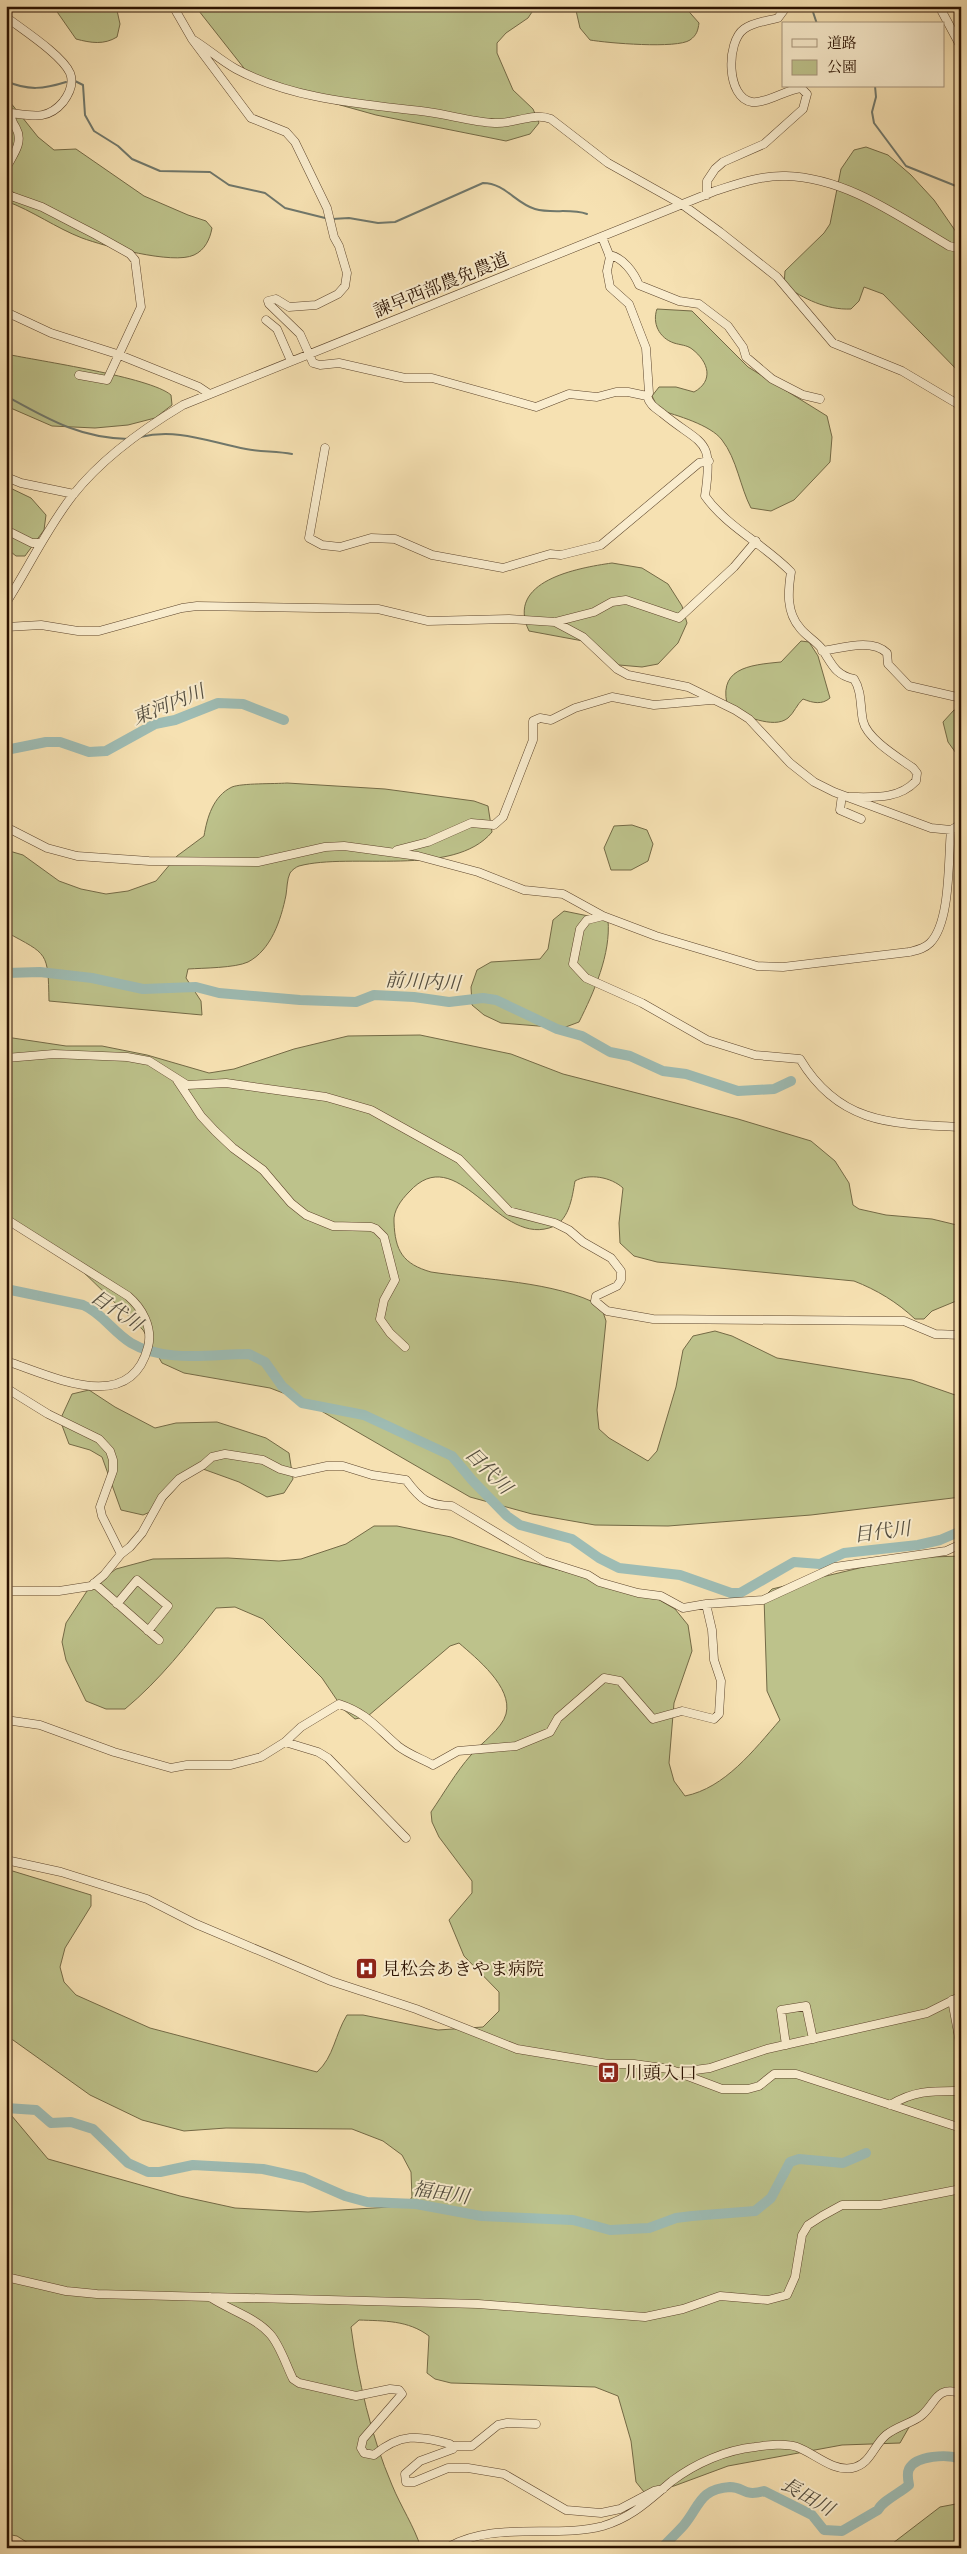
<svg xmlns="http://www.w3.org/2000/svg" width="967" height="2554" viewBox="0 0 967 2554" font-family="'IM FELL Great Primer','Noto Serif JP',serif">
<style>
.green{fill:#bdc28b;stroke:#746a46}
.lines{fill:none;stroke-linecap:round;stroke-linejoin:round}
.stream{stroke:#70786c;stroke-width:2}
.river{stroke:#9ebcb4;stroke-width:10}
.minor-casing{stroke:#5d452c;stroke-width:9}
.minor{stroke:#f9eccd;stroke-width:8}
.labels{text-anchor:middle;stroke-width:4;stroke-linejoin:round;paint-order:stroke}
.street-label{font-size:18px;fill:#2a1100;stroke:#f9eccd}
.poi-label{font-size:18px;fill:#2a1100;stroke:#f9eccd;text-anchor:start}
.water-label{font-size:19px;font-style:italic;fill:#534d3f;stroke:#f9eccd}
</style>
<rect width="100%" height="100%" fill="#f6e1b2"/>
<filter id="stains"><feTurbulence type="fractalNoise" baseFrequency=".004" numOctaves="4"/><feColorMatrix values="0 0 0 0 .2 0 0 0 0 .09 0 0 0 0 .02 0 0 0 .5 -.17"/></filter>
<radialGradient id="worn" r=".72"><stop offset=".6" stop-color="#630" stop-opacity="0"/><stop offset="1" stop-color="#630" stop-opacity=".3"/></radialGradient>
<path class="green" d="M 53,6 L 116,6 L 120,24 L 117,37 C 104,45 91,43 76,39 Z
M 195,6 L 536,6 L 528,18 L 506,33 L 497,43 L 497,53 L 513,90 L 533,109 L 539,123 L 530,134 L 506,141 L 376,115 L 308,96 L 247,72 Z
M 575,6 L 684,6 L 699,23 C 698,30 697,35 690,40 C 677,49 607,43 590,40 L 580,28 Z
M 6,97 L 38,137 L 54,150 L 76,149 L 144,196 L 188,215 L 206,221 L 212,228 C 210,239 205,250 194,255 C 173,265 104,246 82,238 C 56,228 33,211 6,201 Z
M 866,147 L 888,155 L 911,175 L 934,200 L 961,239 L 961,374 L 883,294 L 864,287 L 859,301 L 851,309 C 826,310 804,299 784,285 L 785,271 L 824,233 L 830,224 L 841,169 L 854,150 Z
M 657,309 L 692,311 L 748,367 L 827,416 L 832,437 L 830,462 L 794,500 L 771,511 L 751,508 C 740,487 737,459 722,440 C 711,425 676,415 659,410 L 652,396 L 659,387 L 676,387 L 694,392 C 714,381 709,362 692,349 C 687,345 680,345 674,343 C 659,338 652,323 657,309 Z
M 6,354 C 39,361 150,377 171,395 L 172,405 L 155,418 L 128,425 L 95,428 L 52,426 L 6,406 Z
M 6,486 L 31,498 L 46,515 L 44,530 L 25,556 L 16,556 L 6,548 Z
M 612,563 L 642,568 L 668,584 L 682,606 L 687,623 L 678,643 L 658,664 L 642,667 L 619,665 L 601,650 L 583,641 L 529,631 C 505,581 577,568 612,563 Z
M 801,641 L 809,642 L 818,656 L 830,698 C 822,705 813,703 803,699 C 797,704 794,713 788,718 C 773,730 744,714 729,711 C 715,668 749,665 781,662 Z
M 954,710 L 961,711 L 961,760 L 948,742 L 943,722 Z
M 287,783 L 385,789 L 474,801 L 488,806 L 492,832 C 454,878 351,852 299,866 C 296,867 292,870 290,873 C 287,879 287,889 286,895 C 281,920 271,950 248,962 C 235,968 203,968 188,969 L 186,978 L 201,1001 L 202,1015 L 49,1001 C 48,951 48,955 6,932 L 6,850 L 23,855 L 59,881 L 81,889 L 106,894 L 128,891 L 156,881 L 177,856 L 204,836 C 207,818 213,796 232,787 C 242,783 275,784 287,783 Z
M 632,825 L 647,830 L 653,844 L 648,861 L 631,870 L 611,870 L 604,848 L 614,826 Z
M 564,911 L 608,920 C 611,954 594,992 579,1022 L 563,1028 L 501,1023 L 484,1015 L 472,1005 L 471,987 L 477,970 L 491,962 L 540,959 L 548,949 L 553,920 Z
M 420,1035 L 511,1054 L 563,1074 L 738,1119 L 811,1141 L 835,1161 L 849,1183 L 853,1205 L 859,1209 L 886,1215 L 932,1219 L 961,1226 L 961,1299 L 932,1311 L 924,1319 L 915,1319 C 897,1302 877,1290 854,1281 L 657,1262 L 634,1256 L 620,1243 L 619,1223 L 623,1188 C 611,1177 589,1173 575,1181 C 572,1198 569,1223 549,1228 C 496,1244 457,1139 409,1192 C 401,1200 393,1211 394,1222 C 395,1251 403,1264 431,1272 C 483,1280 556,1281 601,1306 L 606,1321 L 597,1410 L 599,1429 L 609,1438 L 648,1461 L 657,1451 L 676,1387 L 683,1350 L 693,1336 L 715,1331 L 732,1336 L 777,1358 L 912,1380 L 961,1397 L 961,1497 L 811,1515 L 668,1526 L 595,1525 L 532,1514 L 470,1497 L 304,1401 L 270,1388 L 184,1373 L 162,1363 L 143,1330 L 74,1263 L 6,1217 L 6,1037 L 66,1046 L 102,1046 L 147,1055 L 209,1073 L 234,1069 L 294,1049 L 348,1036 Z
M 89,1390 L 115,1407 L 155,1428 L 176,1423 L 217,1422 L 266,1438 L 289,1453 L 293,1479 L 284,1493 L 267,1497 L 239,1482 L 203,1469 L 187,1476 L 157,1509 L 143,1515 L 121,1510 L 102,1457 L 90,1450 L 69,1444 L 60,1420 L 72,1394 Z
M 374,1526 L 397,1526 L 451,1537 L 526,1561 L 649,1594 L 675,1609 L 688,1625 L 692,1651 L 674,1703 L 669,1763 L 674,1781 L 685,1796 C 725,1788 754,1750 780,1720 L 767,1691 L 764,1597 L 772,1589 L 901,1558 L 961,1556 L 961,2386 L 935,2395 L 912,2422 L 900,2443 L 842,2445 L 728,2466 L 674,2486 L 644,2492 L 636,2482 L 631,2441 L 618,2396 L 595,2387 L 451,2383 L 435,2379 L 427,2373 L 429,2336 C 408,2320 384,2321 359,2320 L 351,2327 C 358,2380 371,2436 392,2485 C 401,2507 414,2526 421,2548 L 36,2548 L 17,2536 L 6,2534 L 6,2109 L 48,2159 L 180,2196 L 235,2208 L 308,2212 L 406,2206 L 412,2197 L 411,2172 L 402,2155 L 383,2141 L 352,2129 L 226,2128 L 184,2131 L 142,2120 L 90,2095 L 6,2035 L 6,1869 L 91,1895 L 91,1906 L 65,1948 L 60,1967 L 64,1982 L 76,1995 L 150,2028 L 317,2072 C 334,2057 335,2034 347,2015 L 363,2015 L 438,2030 L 483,2027 L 499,2011 L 499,1992 L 464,1956 L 449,1920 L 472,1893 L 472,1881 L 439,1837 L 432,1822 L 431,1812 C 444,1793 456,1772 471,1755 C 481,1743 502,1729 506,1714 C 513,1687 476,1658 459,1643 L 450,1646 L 368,1716 L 355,1719 L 343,1709 L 322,1678 L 263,1619 L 235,1607 L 216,1608 C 187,1645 160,1680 125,1709 L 106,1709 L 86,1701 L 66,1660 L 62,1642 L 66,1623 L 87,1591 L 116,1569 L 153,1559 L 228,1558 L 279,1561 L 301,1559 L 346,1544 Z
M 961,2503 L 961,2548 L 874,2548 L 893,2543 L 940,2507 Z"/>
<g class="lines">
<path class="stream" d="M 811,6 L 817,24
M 6,81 C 28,91 44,89 66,82
M 75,81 L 83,85 L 85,115 L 94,131 L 118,146 L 132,159 L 160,171 L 210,172 L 229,185 L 265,193 L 285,208 L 325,218
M 875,86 L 876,97 L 872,112 L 874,123 L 906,166 L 956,186 L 961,191
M 332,219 L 349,218 L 378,223 L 395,222 L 483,183 C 505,183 515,203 535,209 C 552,214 570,208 587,214
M 6,396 C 48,419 79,438 128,439
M 140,437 C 178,428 209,442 246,449 C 261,452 277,451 292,454"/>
<path class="river" d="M 6,750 L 46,742 L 60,742 L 89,752 L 106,751 L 155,724 L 175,720 L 218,703 L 243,704 L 284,720
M 6,973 L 40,972 L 92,978 L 143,989 L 196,987 L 219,993 L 300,1000 L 356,1002 L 374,995 L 414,997 L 449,1002 L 483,998 L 496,1000 L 557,1029 L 582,1036 L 610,1052 L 630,1056 L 663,1071 L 686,1074 L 738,1091 L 774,1089 L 791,1081
M 6,1289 L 83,1305 C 102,1313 113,1332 131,1343 C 164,1363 212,1354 249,1354 L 265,1362 L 282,1386 L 302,1403 L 364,1415 L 452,1456 L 472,1480 L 507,1516 L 520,1525 L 572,1539 L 599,1558 L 619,1568 L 680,1575 L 731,1593 L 740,1593 L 794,1562 L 820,1564 L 844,1553 L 918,1545 L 940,1540 L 961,1531
M 6,2108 L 36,2110 L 51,2123 L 71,2122 L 93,2129 L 128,2163 L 148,2172 L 160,2172 L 193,2165 L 263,2169 L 304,2178 L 345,2196 L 367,2202 L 416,2204 L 481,2216 L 573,2220 L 610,2230 L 649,2228 L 676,2218 L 692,2216 L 755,2211 L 771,2198 L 790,2162 L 799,2159 L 843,2163 L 866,2153
M 662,2548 C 669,2540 677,2533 684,2525 C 700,2506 699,2489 730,2487 C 745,2487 743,2497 764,2491 L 812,2515 L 824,2530 L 842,2531 L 878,2510 C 882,2501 900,2493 909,2485 C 908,2480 907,2473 909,2469 C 916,2455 948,2454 961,2459"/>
<defs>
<path id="minor" d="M 173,6 L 192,39 L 251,118 L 286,132 L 295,142 L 327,208 L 334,237 L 339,246 L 347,273 L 345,286 L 338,294 L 316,305 L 289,307 L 276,299 L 268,301 L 269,304 L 300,334 L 313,363 L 320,365 L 339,363 L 405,378 L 432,378 L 536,407 L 569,394 L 597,397 L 616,392 L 628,392 L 647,396
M 939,6 L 961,47
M 6,17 C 23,30 62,55 70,73 C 74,83 69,94 63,102 C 48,120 33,116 11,113 C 10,119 13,123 16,128 C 24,142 13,155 6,168
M 192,39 C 207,48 220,60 236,69 C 294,100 364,104 428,112 C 450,115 473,122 495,123 C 514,124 533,112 551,119 L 608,163 L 683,205 L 720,232 L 777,277 L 833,343 L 902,371 L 961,406
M 6,191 L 11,196 L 42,207 L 96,235 L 130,254 L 135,260 L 141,307 L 107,380 L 79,375
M 707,195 L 707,181 L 715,169 L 723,162 L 764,144 L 803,109 L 807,94 L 801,88 C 786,90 764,104 752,102 C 726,98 726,42 744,29 C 754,22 767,21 778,18 L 787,6
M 602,237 L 610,257 L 607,271 L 610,287 L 629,304 L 646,348 L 649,393 L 647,396 C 650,405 654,407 662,413 C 703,447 714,436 705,496 C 727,527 765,545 791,572 C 788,591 786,612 800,628 C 806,636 816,641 822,649 C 832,664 835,675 854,679 C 862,691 860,707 863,721 C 867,739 899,758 913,768 L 917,773 L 916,781 C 898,800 873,797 849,797
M 609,255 C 623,257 634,273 639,285 L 679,301 L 699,304 L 728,326 L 743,347 L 746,357 L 772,379 L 803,395 L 820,399
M 6,312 L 51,333 L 117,354 L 199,387 L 208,393
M 266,320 L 277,329 L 291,361
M 325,448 L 309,538 L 322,545 L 340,547 L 371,538 L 395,539 L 432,555 L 503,568 L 550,554 L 561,555 L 601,545 L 699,463 L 709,461
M 6,477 L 21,483 L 74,494
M 6,530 L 32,543 L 41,543
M 6,603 C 29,567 47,528 73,495 C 102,458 143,429 183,405 L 715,191 C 737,184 762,175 786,176 C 847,178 898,216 949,246 L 961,249
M 555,622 L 583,637 L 617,669 L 628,675 L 688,687 L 735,710 L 749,719 L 790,763 L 814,782 L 834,792 L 931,828 L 951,830 L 961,824
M 6,627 L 41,625 L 78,631 L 99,631 L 182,608 L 197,606 L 378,609 L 428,621 L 509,619 L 555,622 L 594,612 L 612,602 L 626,600 L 679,618 L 734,567 L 756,541
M 822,651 C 842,648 872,638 887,653 L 888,664 L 909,686 L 961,698
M 842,795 L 840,810 L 861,819
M 6,827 L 47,848 L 77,856 L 149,861 L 258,862 L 325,847 L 344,846 L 418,856 L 478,872 L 524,890 L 563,894 L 603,916 L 656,936 L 757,966 L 783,967 L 909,952 C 917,950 924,949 930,943 C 951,922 948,859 951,830
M 397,850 L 428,842 L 471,823 L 494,825 L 503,817 L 533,740 L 533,721 L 540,718 L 551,720 L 575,708 L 612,697 L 654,705 L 711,700
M 603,916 L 587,920 L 580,929 L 573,964 L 586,978 L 642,1003 L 707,1040 L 755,1055 L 800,1059 C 839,1124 891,1124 961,1127
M 6,1058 L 54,1054 L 127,1057 L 149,1061 L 187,1085 L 226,1083 L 326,1097 L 371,1110 L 459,1159 L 509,1211 L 555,1223 L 569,1230 L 583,1242 L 611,1258 L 621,1271 L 621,1280 L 617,1286 L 596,1296 L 595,1301 L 607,1311 L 653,1319 L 904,1321 L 935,1334 L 961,1335
M 177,1080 L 201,1116 L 215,1131 L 233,1148 L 263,1170 L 291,1203 L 306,1215 L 333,1226 L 371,1227 L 376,1229 L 384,1237 L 395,1280 L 384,1300 L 380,1319 L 390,1333 L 405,1347
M 6,1219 L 128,1296 C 142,1308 153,1327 148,1347 C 130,1417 50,1375 6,1361
M 6,1388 L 48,1414 L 99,1439 L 110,1451 L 113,1460 L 113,1471 L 100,1507 L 102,1516 L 121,1554
M 94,1583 L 159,1640
M 6,1591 L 59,1591 L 91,1586 L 104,1575 L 121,1554 L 130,1547 L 142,1533 L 162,1497 L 179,1479 L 203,1465 L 212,1457 L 225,1454 L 263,1460 L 280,1469 L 295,1473 L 327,1466 L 343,1466 L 372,1475 L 406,1480 C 421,1500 427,1505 452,1506 L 544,1561 L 588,1575 L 599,1582 L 638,1593 L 661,1596 L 683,1608 L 706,1604 L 763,1600 L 835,1567 L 946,1551 L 961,1544
M 117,1604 L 137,1580 L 168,1606 L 148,1631
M 6,1720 L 40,1725 L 114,1752 L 171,1768 L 187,1765 L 231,1765 L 261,1757 L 285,1742 L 301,1727 L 339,1704 C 367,1713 377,1728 398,1746 C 408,1754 422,1759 433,1765 L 458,1751 L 516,1746 L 550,1732 L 558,1718 L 604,1678 L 620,1681 L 653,1719 L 682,1711 L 714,1719 L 719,1714 L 721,1681 L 714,1660 L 712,1630 L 706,1604
M 285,1742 L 318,1752 L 328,1758 L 406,1838
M 6,1860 L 61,1872 L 147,1899 L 196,1924 L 331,1981 L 416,2009 L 517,2049 L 608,2064 L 634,2064 L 669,2069 L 722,2089 L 748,2089 L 759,2086 L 774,2074 L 796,2074 L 961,2128
M 952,2000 L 960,2043
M 786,2045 L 781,2010 L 806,2006 L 813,2039
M 680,2072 L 710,2068 L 767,2049 L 927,2013 L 961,1996
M 890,2105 C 915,2090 932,2091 961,2091
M 6,2277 L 66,2291 L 97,2294 L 478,2304 L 645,2317 L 683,2309 L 720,2296 L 768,2300 L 787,2295 L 795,2277 L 802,2235 L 808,2225 L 822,2216 L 842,2205 L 880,2205 L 961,2189
M 210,2297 C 229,2310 255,2317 270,2334 C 280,2345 286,2365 293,2379 L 299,2383 L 356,2396 L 390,2389 L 399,2390 L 402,2394 L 363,2439 L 361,2448 L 364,2453 L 374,2455 C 400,2433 418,2435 450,2444 L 453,2449 L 420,2461 L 405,2474 L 406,2482 L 414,2482 L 448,2468 L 468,2468 L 504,2474 L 566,2510 L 601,2513 L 620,2509 L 654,2491 L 663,2489
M 452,2446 L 472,2446 L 498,2425 L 507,2423 L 536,2424
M 447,2548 C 493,2520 555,2539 603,2526 C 633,2517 649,2500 672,2481 C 696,2463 726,2450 755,2447 C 766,2445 787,2443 797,2447 C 814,2453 833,2472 852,2468 C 871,2464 873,2446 886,2435 C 897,2426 915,2422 922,2415 C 937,2402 935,2386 961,2393"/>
</defs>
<use href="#minor" class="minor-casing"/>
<use href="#minor" class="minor"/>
</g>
<defs>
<symbol id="hospital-square" viewBox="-11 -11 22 22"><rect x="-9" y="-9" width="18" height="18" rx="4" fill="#8f2418" stroke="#f9eccd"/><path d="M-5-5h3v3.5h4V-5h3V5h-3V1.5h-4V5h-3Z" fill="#fff"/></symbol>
<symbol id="bus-square" viewBox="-11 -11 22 22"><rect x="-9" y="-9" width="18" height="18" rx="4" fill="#8f2418" stroke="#f9eccd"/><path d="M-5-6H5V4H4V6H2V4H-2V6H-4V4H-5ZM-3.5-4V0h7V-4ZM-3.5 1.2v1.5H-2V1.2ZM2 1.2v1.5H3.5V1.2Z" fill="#fff"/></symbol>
</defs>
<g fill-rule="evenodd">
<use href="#hospital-square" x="354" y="1956" width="25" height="25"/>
<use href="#bus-square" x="596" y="2060" width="25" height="25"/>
</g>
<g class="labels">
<g class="street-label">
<text transform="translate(441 285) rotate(-22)" y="6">諫早西部農免農道</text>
</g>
<g class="poi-label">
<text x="382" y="1975">見松会あきやま病院</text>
<text x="625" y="2079">川頭入口</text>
</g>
<g class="water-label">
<text transform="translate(168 704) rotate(-22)" y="7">東河内川</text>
<text transform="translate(423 981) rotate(3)" y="7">前川内川</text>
<text transform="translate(117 1310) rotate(34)" y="7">目代川</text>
<text transform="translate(489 1470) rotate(45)" y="7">目代川</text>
<text transform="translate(882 1531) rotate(-7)" y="7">目代川</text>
<text transform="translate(441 2192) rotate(9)" y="7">福田川</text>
<text transform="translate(808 2496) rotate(30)" y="7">長田川</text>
</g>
</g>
<rect width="967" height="2554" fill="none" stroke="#f6e1b2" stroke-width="25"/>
<rect x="8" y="8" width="952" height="2539" fill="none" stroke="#2a1100" stroke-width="2.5"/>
<rect x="12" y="12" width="942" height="2529" fill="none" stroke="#2a1100"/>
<rect x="782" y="22" width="162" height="65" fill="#f9eccd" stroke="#a6947b"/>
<rect x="792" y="39" width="25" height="8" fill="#f9eccd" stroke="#a6947b"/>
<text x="827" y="48" font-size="15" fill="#2a1100">道路</text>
<rect x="792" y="60" width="25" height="15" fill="#bdc28b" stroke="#a6947b"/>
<text x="827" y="72" font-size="15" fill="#2a1100">公園</text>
<rect width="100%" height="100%" filter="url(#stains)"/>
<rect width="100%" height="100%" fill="url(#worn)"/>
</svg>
